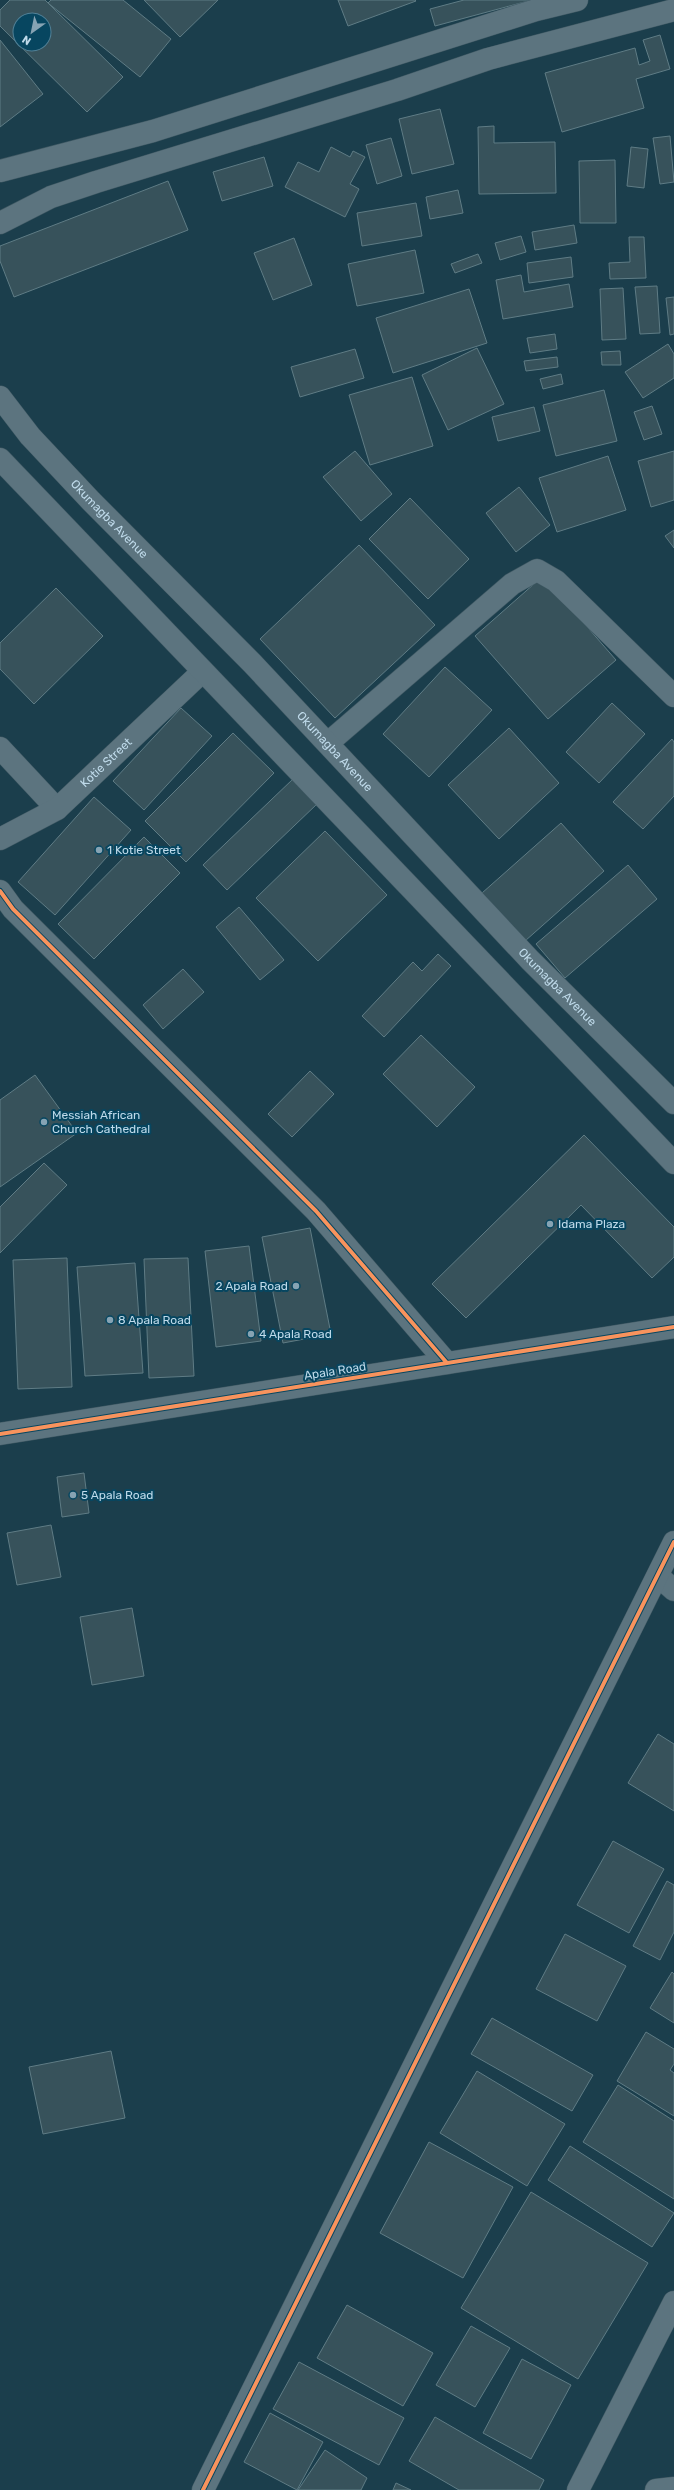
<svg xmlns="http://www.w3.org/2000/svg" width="674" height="2490" viewBox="0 0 674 2490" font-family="Rubik,sans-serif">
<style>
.building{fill:#37525b;stroke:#5f7c85;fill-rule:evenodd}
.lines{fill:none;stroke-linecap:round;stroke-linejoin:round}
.minor-casing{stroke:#3f5863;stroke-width:23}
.secondary-casing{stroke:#3f5863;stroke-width:23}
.minor{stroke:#5c747f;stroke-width:22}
.secondary{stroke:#5c747f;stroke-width:22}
.cycleway-casing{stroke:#074660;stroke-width:6}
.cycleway{stroke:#f8935d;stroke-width:4}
.poi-dot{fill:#86a3b3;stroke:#074660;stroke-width:1.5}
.labels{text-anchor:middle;stroke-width:4;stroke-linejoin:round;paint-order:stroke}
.street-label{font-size:12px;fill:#bfdaea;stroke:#074660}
.poi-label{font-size:12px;fill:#bfdaea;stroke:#074660;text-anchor:start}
</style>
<rect width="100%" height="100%" fill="#1b3e4c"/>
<path class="building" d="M 10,0 L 45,0 L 123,77 L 87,112 L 0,26 L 0,10 ZM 20,20 L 44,20 L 44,44 L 20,44 Z
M 51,0 L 123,0 L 171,39 L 140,77 L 48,3 Z
M 144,0 L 218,0 L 180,37 Z
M 338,0 L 415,0 L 416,1 L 348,26 Z
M 464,0 L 532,0 L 435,26 L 430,9 Z
M 660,35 L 670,69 L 636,79 L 644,108 L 562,132 L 545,73 L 635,48 L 639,65 L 650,61 L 643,40 Z
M 0,40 L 43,94 L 0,127 Z
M 440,109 L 454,164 L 412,174 L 399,119 Z
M 494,126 L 494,143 L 555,142 L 556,193 L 479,194 L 478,127 Z
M 670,136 L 674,182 L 660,184 L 653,138 Z
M 391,138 L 402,176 L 377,184 L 366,145 Z
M 331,147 L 350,157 L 353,151 L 365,157 L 350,184 L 359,189 L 345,217 L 285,187 L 298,162 L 319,172 Z
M 631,147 L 648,149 L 644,188 L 627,186 Z
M 264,157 L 273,186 L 222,201 L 213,172 Z
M 615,160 L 616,223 L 580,223 L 579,161 Z
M 168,181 L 188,230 L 14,297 L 0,261 L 0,246 Z
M 458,190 L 463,213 L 430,219 L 426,197 Z
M 416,203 L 422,236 L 362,246 L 357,213 Z
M 574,225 L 577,243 L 535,250 L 532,232 Z
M 521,236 L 526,252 L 500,260 L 495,243 Z
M 629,237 L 644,237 L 646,278 L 610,279 L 609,263 L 630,262 Z
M 294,238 L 312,285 L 273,300 L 254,253 Z
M 415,250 L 424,293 L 357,306 L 348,264 Z
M 478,254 L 482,263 L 455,273 L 451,264 Z
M 571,257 L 573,277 L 529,283 L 527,263 Z
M 521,275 L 524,292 L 569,284 L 573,307 L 503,319 L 496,280 Z
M 657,286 L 660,333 L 640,334 L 635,287 Z
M 623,288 L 626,339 L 602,340 L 600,289 Z
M 469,289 L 487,343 L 393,373 L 376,318 Z
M 674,297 L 674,334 L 670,335 L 666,298 Z
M 555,334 L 557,349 L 530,353 L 527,338 Z
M 668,344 L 674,354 L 674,378 L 643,398 L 625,372 Z
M 477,348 L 504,404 L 448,430 L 422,375 Z
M 355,349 L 364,378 L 300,397 L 291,367 Z
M 620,351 L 621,365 L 602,365 L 601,352 Z
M 557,357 L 558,367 L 526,371 L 524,361 Z
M 561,374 L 563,384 L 543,389 L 540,379 Z
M 412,377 L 433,446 L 370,465 L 349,395 Z
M 604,390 L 617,441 L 556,456 L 543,405 Z
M 652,406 L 662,434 L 644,440 L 634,412 Z
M 534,407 L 540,431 L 498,441 L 492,417 Z
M 355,451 L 392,494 L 361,521 L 323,477 Z
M 674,451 L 674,500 L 651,507 L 638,461 Z
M 608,456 L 626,510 L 557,532 L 539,478 Z
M 519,487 L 550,525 L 516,552 L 486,513 Z
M 410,498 L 469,559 L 428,599 L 369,539 Z
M 674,530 L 674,548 L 665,536 Z
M 359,545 L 435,625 L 335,718 L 260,639 Z
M 543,576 L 616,660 L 548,719 L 475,636 Z
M 56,588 L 103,636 L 34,704 L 0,669 L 0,643 Z
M 445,667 L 492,710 L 429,777 L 383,734 Z
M 612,703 L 645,734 L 599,783 L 566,752 Z
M 181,708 L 212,736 L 144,810 L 113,781 Z
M 509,728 L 559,783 L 499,839 L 448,785 Z
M 233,733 L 274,773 L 186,862 L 145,821 Z
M 672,739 L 674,742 L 674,796 L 643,829 L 613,802 Z
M 293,779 L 317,804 L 227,890 L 203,865 Z
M 94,797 L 131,830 L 55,915 L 18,882 Z
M 561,823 L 604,871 L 525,941 L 482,893 Z
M 325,831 L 387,895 L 318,961 L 256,898 Z
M 144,837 L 180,873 L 94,959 L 58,924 Z
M 628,865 L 657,899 L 565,978 L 536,944 Z
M 239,907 L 284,960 L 260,980 L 216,927 Z
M 438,954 L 451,966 L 384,1037 L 362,1016 L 413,962 L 422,971 Z
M 183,969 L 204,992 L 163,1029 L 143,1005 Z
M 421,1035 L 475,1087 L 437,1127 L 383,1074 Z
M 310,1071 L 334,1094 L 292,1137 L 268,1114 Z
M 35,1075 L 77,1133 L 0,1187 L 0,1100 Z
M 584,1135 L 674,1227 L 674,1257 L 652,1278 L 581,1205 L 466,1318 L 432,1284 Z
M 44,1163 L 67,1185 L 0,1253 L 0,1207 Z
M 310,1228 L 331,1334 L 283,1343 L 262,1237 Z
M 249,1246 L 261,1341 L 216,1347 L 205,1251 Z
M 67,1258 L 72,1387 L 18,1389 L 13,1260 Z
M 188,1258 L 194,1376 L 149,1378 L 144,1259 Z
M 135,1263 L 143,1373 L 85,1376 L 77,1267 Z
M 84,1473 L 89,1513 L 62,1517 L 57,1477 Z
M 51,1525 L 61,1577 L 17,1585 L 7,1533 Z
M 132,1608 L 144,1676 L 92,1685 L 80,1617 Z
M 658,1734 L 674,1744 L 674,1811 L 628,1783 Z
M 613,1841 L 664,1869 L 629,1933 L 577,1905 Z
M 667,1881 L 674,1885 L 674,1932 L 660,1960 L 633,1946 Z
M 565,1934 L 626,1966 L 597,2021 L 536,1989 Z
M 672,1972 L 674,1974 L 674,2023 L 650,2008 Z
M 492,2018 L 593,2075 L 572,2111 L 471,2054 Z
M 646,2032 L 674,2049 L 674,2064 L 670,2070 L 674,2073 L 674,2116 L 617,2081 Z
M 111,2051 L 125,2118 L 43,2134 L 29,2067 Z
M 477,2071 L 565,2124 L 527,2186 L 440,2133 Z
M 618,2085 L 674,2121 L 674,2199 L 583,2142 Z
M 429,2142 L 513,2187 L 463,2278 L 380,2233 Z
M 570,2146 L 674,2213 L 652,2247 L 548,2180 Z
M 531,2192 L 648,2263 L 578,2379 L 461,2308 Z
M 347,2305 L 433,2353 L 403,2406 L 317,2358 Z
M 471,2326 L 510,2348 L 475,2407 L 436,2385 Z
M 522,2359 L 571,2385 L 531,2459 L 483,2433 Z
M 299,2362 L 404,2418 L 379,2465 L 273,2409 Z
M 270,2413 L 323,2442 L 297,2490 L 244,2462 Z
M 435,2417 L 544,2480 L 539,2490 L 459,2490 L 409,2461 Z
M 325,2450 L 367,2478 L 361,2490 L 298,2490 Z
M 396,2483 L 411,2490 L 393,2490 Z"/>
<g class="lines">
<defs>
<g id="minor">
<path d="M 328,743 L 512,584 L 537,570 L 556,581 L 674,696"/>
<path d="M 0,748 L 57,809"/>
<path id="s1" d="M 0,839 L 57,809 L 202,672"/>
<path d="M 0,891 L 13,909 L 316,1211 L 447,1363"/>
<path d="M 0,1434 L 674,1327"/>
<path d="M 658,1576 L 674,1590"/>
<path d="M 203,2490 L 674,1542"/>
<path d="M 578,2490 L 674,2302"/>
<path d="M 656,2490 L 674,2488"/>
</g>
<g id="secondary">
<path d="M 0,171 L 153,131 L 536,10 L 577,0"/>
<path d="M 0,223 L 51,197 L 96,182 L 397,90 L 488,59 L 674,10"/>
<path id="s2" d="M 0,397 L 30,436 L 91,501 L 252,663 L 530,960 L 674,1103"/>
<path d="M 0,459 L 674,1163"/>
</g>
</defs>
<use href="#minor" class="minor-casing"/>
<use href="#secondary" class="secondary-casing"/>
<use href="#minor" class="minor"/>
<use href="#secondary" class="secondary"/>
<defs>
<path id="cycleway" d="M 0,891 L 13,909 L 316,1211 L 447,1363
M 0,1434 L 674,1327
M 203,2490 L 674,1542"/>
</defs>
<use href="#cycleway" class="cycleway-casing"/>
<use href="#cycleway" class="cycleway"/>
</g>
<g class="poi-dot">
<circle cx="99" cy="850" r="4"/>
<circle cx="44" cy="1122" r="4"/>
<circle cx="550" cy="1224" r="4"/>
<circle cx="296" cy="1286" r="4"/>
<circle cx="110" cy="1320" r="4"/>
<circle cx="251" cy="1334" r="4"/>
<circle cx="73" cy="1495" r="4"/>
</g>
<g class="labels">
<g class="street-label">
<text dy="4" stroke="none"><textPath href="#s2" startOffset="164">Okumagba Avenue</textPath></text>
<text dy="4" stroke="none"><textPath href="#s2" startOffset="488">Okumagba Avenue</textPath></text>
<text dy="4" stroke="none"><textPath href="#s1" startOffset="132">Kotie Street</textPath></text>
<text dy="4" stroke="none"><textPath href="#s2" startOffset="812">Okumagba Avenue</textPath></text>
<text transform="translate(335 1371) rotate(-9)" y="4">Apala Road</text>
</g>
<g class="poi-label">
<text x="107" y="854">1 Kotie Street</text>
<text x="52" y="1119">Messiah African<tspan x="52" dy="14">Church Cathedral</tspan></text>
<text x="558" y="1228">Idama Plaza</text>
<text x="288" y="1290" text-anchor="end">2 Apala Road</text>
<text x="118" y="1324">8 Apala Road</text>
<text x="259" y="1338">4 Apala Road</text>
<text x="81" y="1499">5 Apala Road</text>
</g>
</g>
<g transform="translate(32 32) rotate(213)"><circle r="19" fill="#074660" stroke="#518197"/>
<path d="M0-3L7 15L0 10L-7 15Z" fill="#86a3b3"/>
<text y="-6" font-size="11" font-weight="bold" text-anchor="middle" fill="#bfdaea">N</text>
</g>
</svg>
